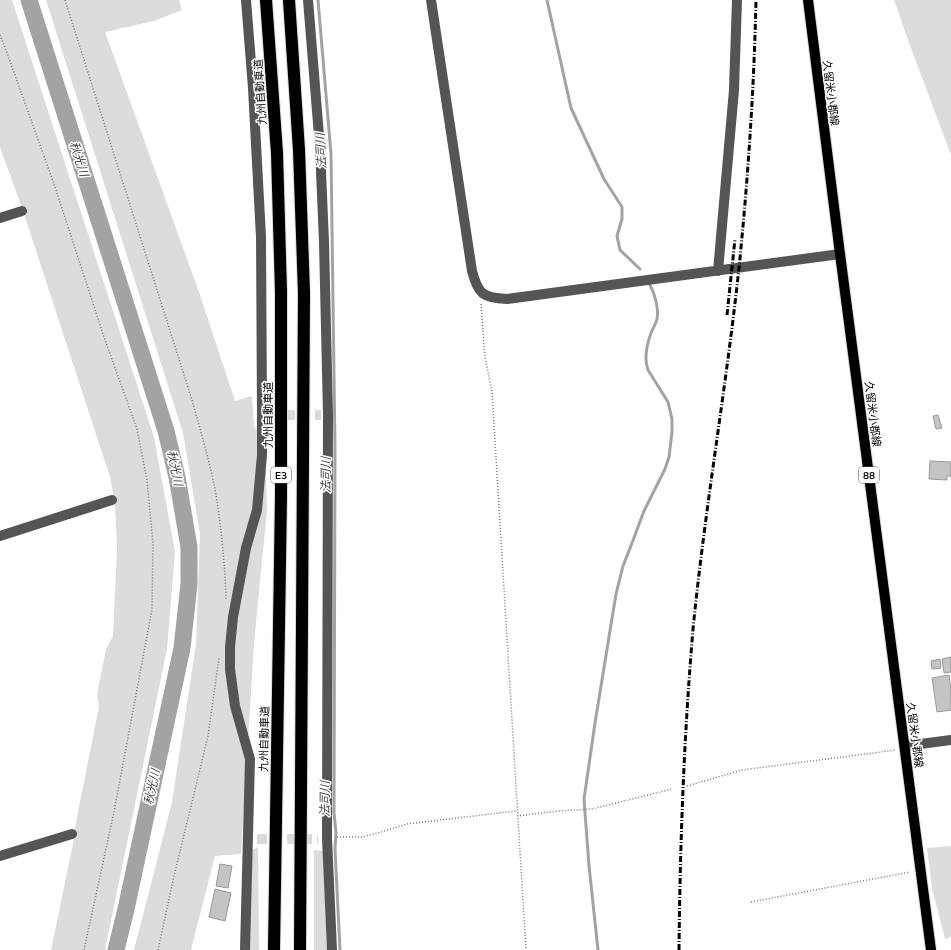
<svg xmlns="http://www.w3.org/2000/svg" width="951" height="950" viewBox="0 0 951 950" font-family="Mulish,'Noto Sans JP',sans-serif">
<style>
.green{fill:#dcdcdc}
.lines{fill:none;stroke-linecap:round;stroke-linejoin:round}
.stream{stroke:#a3a3a3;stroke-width:3}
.river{stroke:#a3a3a3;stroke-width:17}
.building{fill:#c4c4c4;stroke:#999}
.minor-tunnel{stroke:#d9d9d9;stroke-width:10;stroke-dasharray:10 5;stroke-linecap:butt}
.major-casing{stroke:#dbdbdb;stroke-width:12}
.highway-casing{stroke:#dbdbdb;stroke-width:14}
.path{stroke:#777;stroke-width:1.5;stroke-dasharray:1 2;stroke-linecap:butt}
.minor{stroke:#555;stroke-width:10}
.major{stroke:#000;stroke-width:10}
.highway{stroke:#000;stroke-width:12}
.rail{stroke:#000;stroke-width:3;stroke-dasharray:6 2 1 2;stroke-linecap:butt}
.labels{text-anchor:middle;stroke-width:3;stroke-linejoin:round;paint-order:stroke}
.shield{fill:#fff;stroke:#4c4c4c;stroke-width:1}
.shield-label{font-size:10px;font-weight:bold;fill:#000}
.street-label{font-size:11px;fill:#000;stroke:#fff}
.water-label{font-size:12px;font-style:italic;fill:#444;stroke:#fff}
</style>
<rect width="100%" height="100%" fill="#fff"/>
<path class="green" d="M 0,0 L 12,0 L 154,437 L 175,551 L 167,649 L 105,950 L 51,950 L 74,839 L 75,827 L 99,707 L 97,694 L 106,649 L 113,636 L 117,549 L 115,504 L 110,477 L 24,214 L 0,147 Z
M 46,0 L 179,0 L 182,10 L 154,21 L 105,32 L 198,289 L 235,401 L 252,396 L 254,427 L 265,436 L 267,510 L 254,643 L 241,854 L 215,856 L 191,950 L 134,950 L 172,802 L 196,644 L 200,534 L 183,433 Z
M 894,0 L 951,0 L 951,155 L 908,40 Z
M 951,846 L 951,937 L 945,939 L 932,888 L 927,848 Z
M 258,847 L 259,950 L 249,950 L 249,852 Z
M 314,850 L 323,851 L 327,950 L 314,950 Z"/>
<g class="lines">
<path class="stream" d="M 318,0 L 331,154 L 335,447 L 334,813 L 336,833 L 335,849 L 340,950
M 547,0 L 571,108 L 604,179 L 622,207 L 622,219 L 617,236 L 620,250 L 640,269
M 598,950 L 589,866 L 584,799 L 595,723 L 616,594 L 623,566 L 632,543 L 644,511 L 665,469 L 669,457 L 672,432 L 672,419 L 668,402 L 648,370 C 644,359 647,344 651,333 C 653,328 656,324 657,319 C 659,309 655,294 650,285"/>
<path class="river" d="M 29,0 L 166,431 L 177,477 L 189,547 L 189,584 L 182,648 L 126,909 L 116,950"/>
</g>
<path class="building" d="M 938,415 L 942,428 L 936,429 L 933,416 Z
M 930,461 L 951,462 L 951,476 L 947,476 L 947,480 L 929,479 Z
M 951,657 L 951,672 L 944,673 L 942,659 Z
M 940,659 L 941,668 L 932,669 L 931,661 Z
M 949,675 L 951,689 L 951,710 L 937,712 L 932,678 Z
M 220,864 L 232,866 L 228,888 L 216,886 Z
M 215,889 L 231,893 L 225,921 L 209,917 Z"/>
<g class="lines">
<path class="minor-tunnel" d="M 270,415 L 321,415
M 257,839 L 318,839"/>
<defs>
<path id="major" d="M 808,0 L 840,254 L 931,950"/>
<path id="highway" d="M 266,0 L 277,153 L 281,292 L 281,496 L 274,950
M 289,0 L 299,150 L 304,293 L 300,950"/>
</defs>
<use href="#major" class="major-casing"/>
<use href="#highway" class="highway-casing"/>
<path class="path" d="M 65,0 L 192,400 C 200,429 209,459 215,489 C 221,525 225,563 226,599
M 0,35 L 6,50 L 55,187 L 104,337 L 137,429 L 147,480 L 153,544 L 152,609 L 114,812 L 84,950
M 481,304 L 485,357 L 492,392 L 526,950
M 687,786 L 742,770 L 896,750
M 517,816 L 558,811 L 592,809 L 672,789
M 337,837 L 362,837 L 381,832 L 407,824 L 516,811
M 751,902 L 910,872
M 158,950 L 174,876 L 208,736 L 219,658"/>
<path class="minor" d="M 308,0 L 320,148 L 324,242 L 328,415 L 327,838 L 332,950
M 431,0 L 472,271 C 478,294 483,298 507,299 L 840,254
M 0,218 L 22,211
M 718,271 L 734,90 L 737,0
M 0,536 L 112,500
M 905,746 L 951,740
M 0,856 L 72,834
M 245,950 L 250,759 L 235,706 L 230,669 L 230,647 L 233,617 L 246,548 L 257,510 L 262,455 L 262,415 L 261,237 L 253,88 L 246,0"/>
<use href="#major" class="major"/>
<use href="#highway" class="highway"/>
<path class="rail" d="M 727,315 L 735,239
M 679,950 C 680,843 684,736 693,629 C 705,508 726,389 739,268 C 748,179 754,89 756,0"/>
</g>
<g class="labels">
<g class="shield">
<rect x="271" y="467" width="20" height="16" rx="3"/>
<rect x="859" y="467" width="20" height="16" rx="3"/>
</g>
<g class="shield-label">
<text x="281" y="479">E3</text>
<text x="869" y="479">88</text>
</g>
<g class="street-label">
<text transform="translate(260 92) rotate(-94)" y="4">九州自動車道</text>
<text transform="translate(831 93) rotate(83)" y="4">久留米小郡線</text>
<text transform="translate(873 414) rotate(83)" y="4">久留米小郡線</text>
<text transform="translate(268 415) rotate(-90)" y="4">九州自動車道</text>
<text transform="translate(915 735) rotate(82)" y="4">久留米小郡線</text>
<text transform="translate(264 739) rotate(-89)" y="4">九州自動車道</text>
</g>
<g class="water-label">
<text transform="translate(321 151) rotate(-93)" y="4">法司川</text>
<text transform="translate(79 159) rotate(72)" y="4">秋光川</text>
<text transform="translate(175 468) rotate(78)" y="4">秋光川</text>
<text transform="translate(326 475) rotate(-90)" y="4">法司川</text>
<text transform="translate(152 787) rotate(-78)" y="4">秋光川</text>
<text transform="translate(325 799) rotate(-90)" y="4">法司川</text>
</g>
</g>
</svg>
